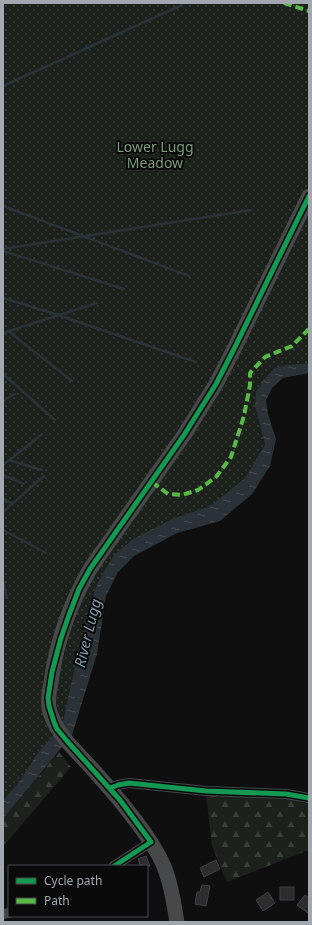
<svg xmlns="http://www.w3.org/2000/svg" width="312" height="925" viewBox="0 0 312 925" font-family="'Noto Sans',sans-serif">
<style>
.grass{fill:url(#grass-dots)}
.forest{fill:url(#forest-firs)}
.water{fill:url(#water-ripples)}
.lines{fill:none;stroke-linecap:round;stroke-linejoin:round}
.stream{stroke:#2b3237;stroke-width:2.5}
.building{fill:#2d2d2e;stroke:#3f4043}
.minor{stroke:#444649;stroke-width:10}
.highway{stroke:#474849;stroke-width:15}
.quiet{stroke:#58b947;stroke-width:4;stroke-dasharray:8 4;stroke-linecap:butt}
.cycleway-casing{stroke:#0a0a0b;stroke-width:8}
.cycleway{stroke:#139951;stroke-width:5}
.labels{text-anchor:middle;stroke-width:4;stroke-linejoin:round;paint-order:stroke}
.park-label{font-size:14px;fill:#7c997a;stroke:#0a0a0b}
.water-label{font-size:15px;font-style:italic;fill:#7c97a8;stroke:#0a0a0b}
</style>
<defs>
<pattern id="grass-dots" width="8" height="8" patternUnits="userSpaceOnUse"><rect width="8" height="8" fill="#1c211c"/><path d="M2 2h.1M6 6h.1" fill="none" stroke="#3a3e3a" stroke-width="1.8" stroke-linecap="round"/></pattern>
<pattern id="forest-firs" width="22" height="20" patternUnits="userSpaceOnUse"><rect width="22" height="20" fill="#1c211c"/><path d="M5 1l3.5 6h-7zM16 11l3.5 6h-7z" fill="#3a3e3a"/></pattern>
<pattern id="water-ripples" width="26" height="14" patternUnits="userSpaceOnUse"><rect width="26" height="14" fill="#2b3237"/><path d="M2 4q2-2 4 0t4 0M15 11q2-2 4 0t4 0" fill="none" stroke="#474d51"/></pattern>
</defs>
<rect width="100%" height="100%" fill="#0f0f10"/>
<path class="grass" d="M 3,3 L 309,3 L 309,184 L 271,264 L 199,403 L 89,565 L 43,703 L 52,736 L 37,754 L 19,782 L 3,800 Z
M 309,212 L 309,363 L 289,365 L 264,379 L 256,392 L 255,406 L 265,445 L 244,479 L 210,506 L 174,518 L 133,539 L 98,582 L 89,607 L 62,724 L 59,717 L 55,699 L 59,678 L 69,634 L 87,585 L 156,486 Z"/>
<path class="forest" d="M 59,752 L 71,767 L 6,843 L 3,845 L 3,819 Z
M 206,794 L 290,799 L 309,804 L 309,850 L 227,882 L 212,846 Z"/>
<path class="water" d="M 309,363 L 309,373 L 283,378 L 272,388 L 266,400 L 268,414 L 276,439 L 270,466 L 252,494 L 220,521 L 177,533 L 134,556 L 118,572 L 106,596 L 97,654 L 72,735 L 3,819 L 3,800 L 19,782 L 37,754 L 62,724 L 89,607 L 98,582 L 114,555 L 133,539 L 174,518 L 210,506 L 244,479 L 265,445 L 255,406 L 256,392 L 264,379 L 275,368 L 289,365 Z"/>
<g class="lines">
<path class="stream" d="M 3,86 L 182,5
M 3,206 L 189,276
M 3,249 L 251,210
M 3,251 L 124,289
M 3,298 L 58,315 L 196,362
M 8,331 L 72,381
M 3,333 L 97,303
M 3,374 L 55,420
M 3,401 L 15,394
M 8,460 L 42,470
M 3,465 L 41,435
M 3,475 L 24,484
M 3,499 L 12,503
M 3,512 L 44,476
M 3,530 L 46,553
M 3,581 L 7,598"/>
</g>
<path class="building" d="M 146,856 L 150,866 L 141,866 L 138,859 Z
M 216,860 L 220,869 L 204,877 L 200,868 Z
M 202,885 L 210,886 L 206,906 L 195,904 L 197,892 L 200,892 Z
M 280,887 L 294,887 L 294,900 L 280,900 Z
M 268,892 L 275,903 L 263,911 L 256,900 Z
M 305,895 L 309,898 L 309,914 L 297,905 Z"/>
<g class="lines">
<path class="minor" d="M 110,788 L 118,785 L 129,783 L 206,791 L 286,794 L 309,798
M 114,866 L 151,842
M 3,914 L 9,913"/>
<path class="highway" d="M 177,922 C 174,905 172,888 166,872 C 162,858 152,844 144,832 C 129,811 113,792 96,773 C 79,753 55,735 49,708 C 48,700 49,691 51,683 C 56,644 70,604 90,569 L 184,435 L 216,384 L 234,349 L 309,196"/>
<path class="quiet" d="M 284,3 L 309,11
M 152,482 L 168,494 L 182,495 L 198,490 L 216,477 L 231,457 L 244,416 L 250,385 L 250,373 L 265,357 L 292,346 L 308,330 L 309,327"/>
<defs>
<path id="cycleway" d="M 110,788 L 118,785 L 129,783 L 206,791 L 286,794 L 309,798
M 114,866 L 151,842 L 120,800 L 67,741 L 57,729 L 54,722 L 49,706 L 48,698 L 52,672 L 61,638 L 69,615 L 79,589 L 90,569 L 184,435 L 216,384 L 234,349 L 309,196"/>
</defs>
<use href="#cycleway" class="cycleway-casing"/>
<use href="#cycleway" class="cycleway"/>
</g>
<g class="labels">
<g class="park-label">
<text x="155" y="152">Lower Lugg<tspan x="155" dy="16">Meadow</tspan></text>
</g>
<g class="water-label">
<text transform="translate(88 633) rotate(-76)" y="5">River Lugg</text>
</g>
</g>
<rect width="312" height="925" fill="none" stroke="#a2a7b0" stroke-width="8"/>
<rect x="8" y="865" width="140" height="52" fill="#0a0a0b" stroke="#47494d"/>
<rect x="16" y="878" width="20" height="6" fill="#139951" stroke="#47494d"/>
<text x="44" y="885" font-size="12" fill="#a2a7b0">Cycle path</text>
<rect x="16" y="898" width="20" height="6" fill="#58b947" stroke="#47494d"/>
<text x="44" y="905" font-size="12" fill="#a2a7b0">Path</text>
</svg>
